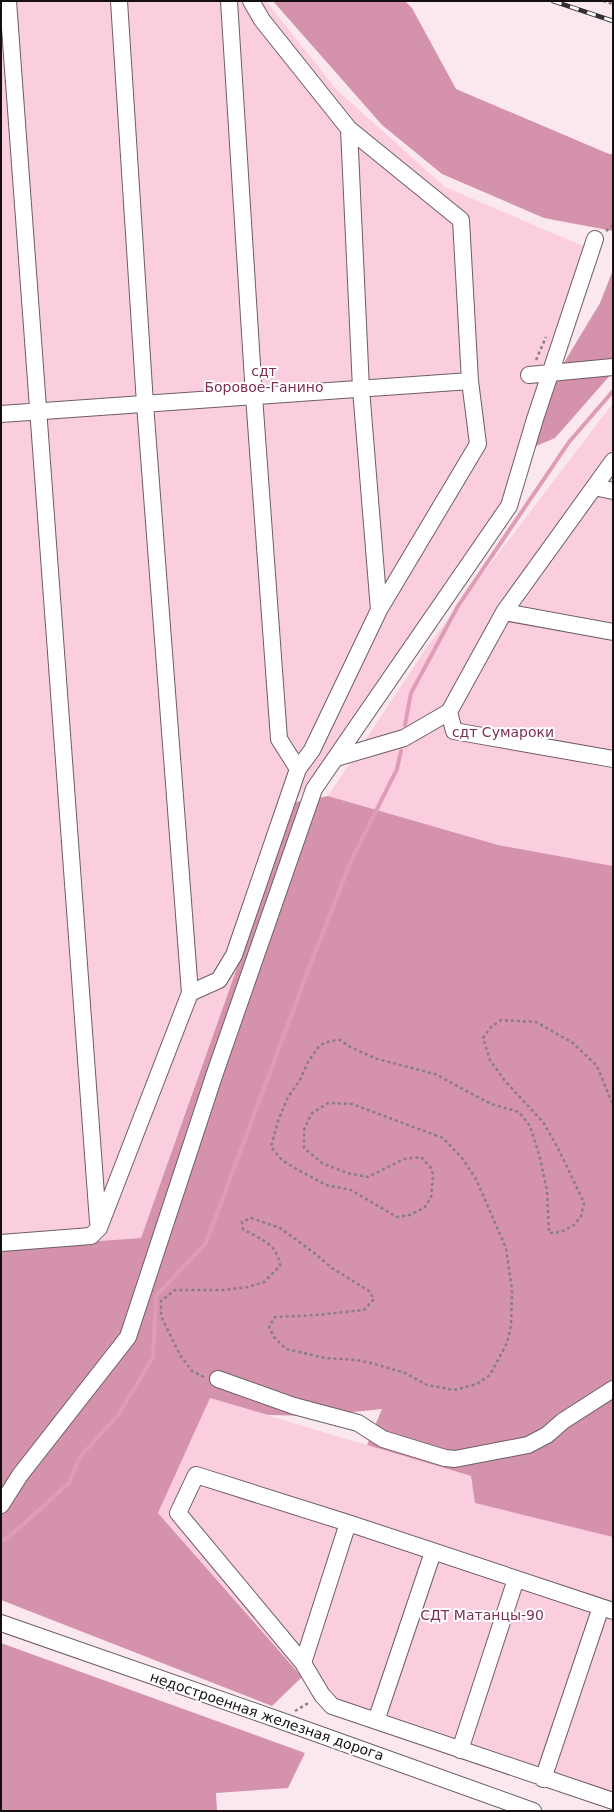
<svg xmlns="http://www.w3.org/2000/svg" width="614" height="1812" viewBox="0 0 614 1812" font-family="'DejaVu Sans',sans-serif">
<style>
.green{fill:#fbcedf}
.forest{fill:#d592ad}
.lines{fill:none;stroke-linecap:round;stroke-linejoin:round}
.stream{stroke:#e09bb7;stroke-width:4}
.minor-casing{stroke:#6e5e64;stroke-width:18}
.path{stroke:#8a7d82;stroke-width:2.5;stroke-dasharray:3 3;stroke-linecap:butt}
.minor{stroke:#fff;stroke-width:16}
.rail-casing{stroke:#362e31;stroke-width:4.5}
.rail{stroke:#fff;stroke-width:3;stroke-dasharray:9;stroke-linecap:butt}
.labels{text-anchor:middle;stroke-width:4;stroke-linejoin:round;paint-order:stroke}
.park-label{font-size:14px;fill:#7f2f55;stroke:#fff}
.street-label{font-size:14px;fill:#140e10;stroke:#fff}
</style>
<rect width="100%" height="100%" fill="#fbe8ef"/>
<path class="green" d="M 1,1 L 266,1 L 337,90 L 445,187 L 585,247 L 500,505 L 296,802 L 141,1238 L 1,1248 Z
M 613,405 L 613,866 L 498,845 L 328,796 L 427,647 L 610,407 Z
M 210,1398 L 613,1519 L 613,1797 L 322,1699 L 158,1513 Z"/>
<path class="forest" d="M 273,1 L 405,1 L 412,8 L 456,89 L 609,154 L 613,154 L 613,231 L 544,218 L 442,174 L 382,125 Z
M 613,270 L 613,372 L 555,438 L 534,447 L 550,386 L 600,303 Z
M 328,796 L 498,845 L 613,866 L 613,1537 L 475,1503 L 471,1476 L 367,1445 L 382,1409 L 315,1416 L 268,1415 L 210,1398 L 158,1513 L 302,1677 L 272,1706 L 1,1600 L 1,1248 L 141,1238 L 296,802 Z
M 1,1643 L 305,1753 L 288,1788 L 216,1793 L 217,1811 L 1,1811 Z"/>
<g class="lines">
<path class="stream" d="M 405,725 L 411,693 L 458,606 L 569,442 L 613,391
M 1,1542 L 18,1529 L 69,1483 L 79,1458 L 119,1414 L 153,1357 L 156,1296 L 206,1243 L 306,976 L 351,861 L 397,769 L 401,751"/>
<defs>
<path id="minor" d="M 8,1 L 98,1222
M 229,1 L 254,396 L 279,739 L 298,769
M 349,129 L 361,389 L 379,610
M 529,375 L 613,367
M 1,414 L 470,381
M 594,487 L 613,491
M 504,612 L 613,632
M 449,712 L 454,731 L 613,759
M 336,758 L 404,738 L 449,712 L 504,612 L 613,461
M 190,993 L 219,980 L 234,955 L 298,769 L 312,750 L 379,610 L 478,444 L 470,381 L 461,220 L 349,129 L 262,20 L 251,1
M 1,1243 L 91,1236 L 99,1228 L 190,993 L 145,404 L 119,1
M 218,1379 L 294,1406 L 358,1423 L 383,1439 L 445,1458 L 455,1459 L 528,1445 L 547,1435 L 563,1421 L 613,1389
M 1,1505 L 20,1475 L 128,1337 L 215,1073 L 314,789 L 509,506 L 535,419 L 595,239
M 613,1611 L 348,1523 L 196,1475 L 178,1513 L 303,1663 L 322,1695 L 332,1706 L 613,1801
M 1,1623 L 279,1720 L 533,1811
M 303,1663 L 348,1523
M 376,1721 L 433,1552
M 460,1750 L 516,1579
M 543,1779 L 601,1607"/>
</defs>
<use href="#minor" class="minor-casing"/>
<path class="path" d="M 603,1 L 613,4
M 606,231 L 613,225
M 536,360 L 546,337
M 204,1377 L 192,1371 L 180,1355 L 161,1316 L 161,1301 L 175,1290 L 224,1290 L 248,1287 L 264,1282 L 280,1266 C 278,1244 260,1239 243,1229 L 242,1222 L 251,1218 L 280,1228 L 313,1252 L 332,1268 L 369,1291 L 374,1299 L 364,1310 L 317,1315 L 275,1317 L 269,1327 L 274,1337 L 286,1349 L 325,1358 L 357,1360 L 375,1364 L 405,1373 L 427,1385 L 454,1390 L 477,1384 L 490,1375 L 507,1343 L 511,1326 L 512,1289 L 506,1248 L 476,1179 L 462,1158 L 443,1138 L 352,1104 L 328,1103 L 311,1114 L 304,1130 L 304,1148 L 322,1163 L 347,1173 L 368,1177 L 404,1159 L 421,1157 L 432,1169 L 433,1177 L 431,1198 L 424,1208 L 410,1215 L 397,1217 L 351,1190 L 326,1185 L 293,1167 L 282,1160 L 271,1147 L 278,1121 L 288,1097 L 300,1080 L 308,1062 L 320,1045 L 330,1041 L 340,1040 L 350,1047 L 377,1059 L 435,1074 L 491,1104 L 519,1112 L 530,1126 L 540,1158 L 547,1190 L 549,1233 L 561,1232 L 574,1225 L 581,1216 L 584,1203 L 559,1150 L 543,1122 L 505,1081 L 490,1060 L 483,1038 L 491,1027 L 501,1020 L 536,1022 L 573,1043 L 597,1066 L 613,1105
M 295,1711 L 310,1702"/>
<use href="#minor" class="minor"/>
<defs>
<path id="rail" d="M 553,1 L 613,21"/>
</defs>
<use href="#rail" class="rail-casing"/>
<use href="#rail" class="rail"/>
</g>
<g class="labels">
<g class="park-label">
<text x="264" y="376">сдт<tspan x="264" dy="16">Боровое-Ганино</tspan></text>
<text x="503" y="737">сдт Сумароки</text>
<text x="482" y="1620">СДТ Матанцы-90</text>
</g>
<g class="street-label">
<text transform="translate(267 1716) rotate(19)" y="5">недостроенная железная дорога</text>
</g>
</g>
<rect width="614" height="1812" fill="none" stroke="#140e10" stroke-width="4"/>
</svg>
